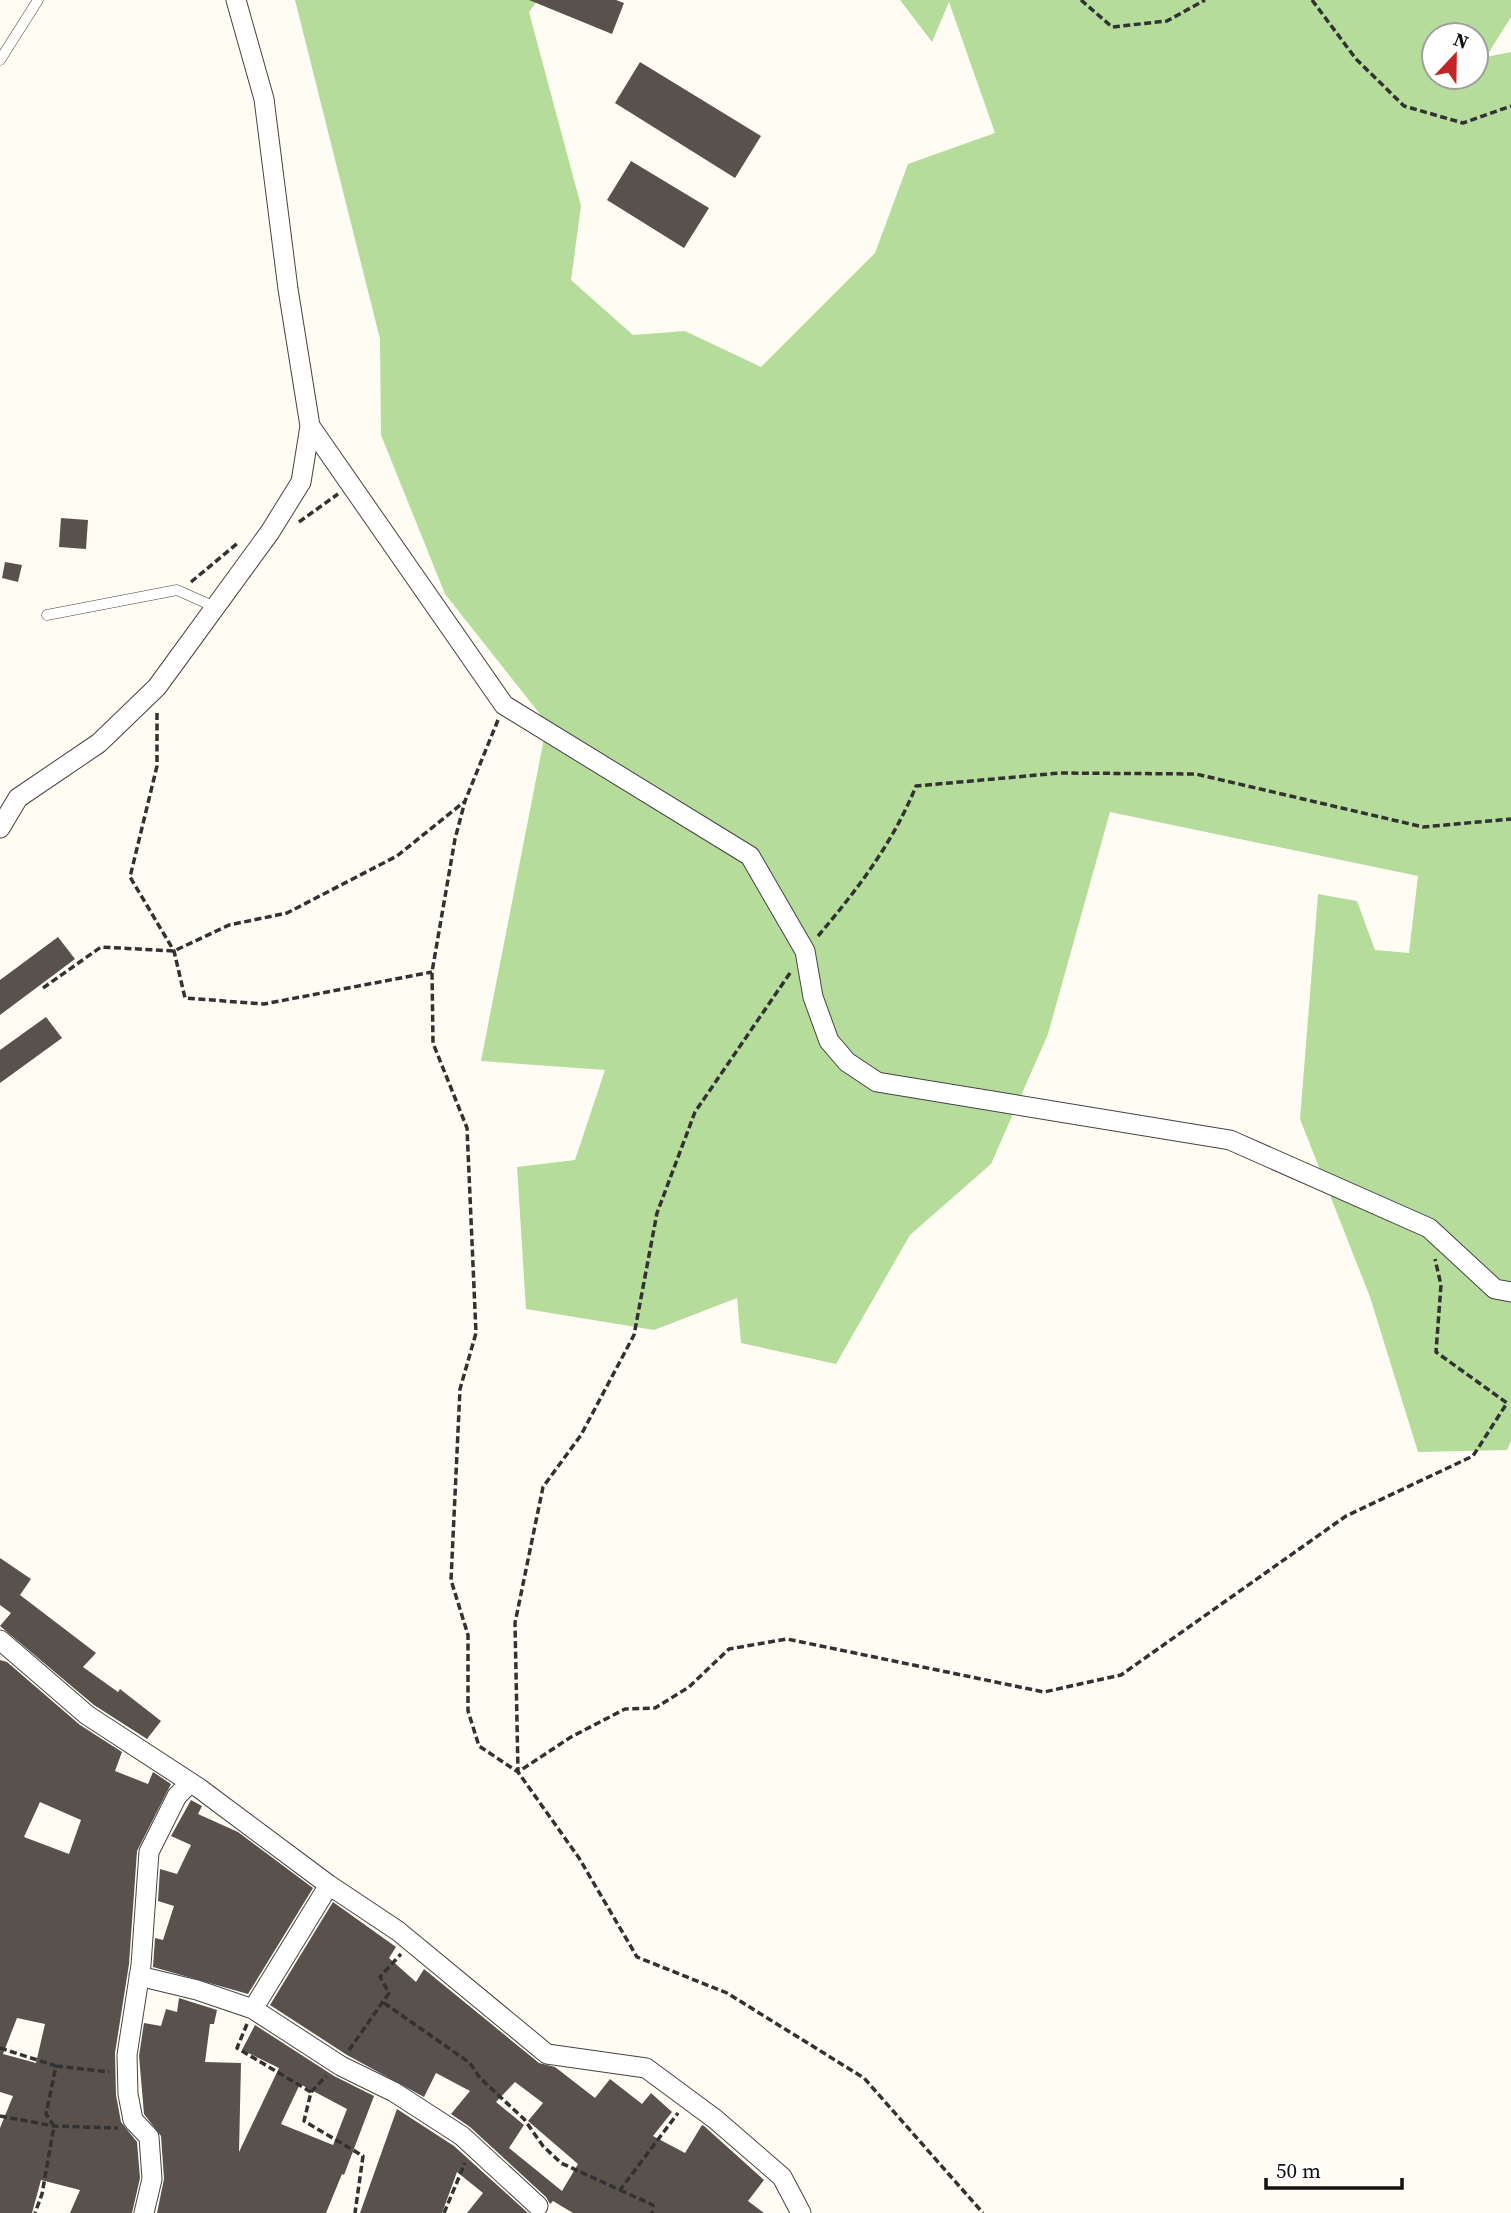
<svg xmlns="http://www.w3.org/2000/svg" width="1511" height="2213" viewBox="0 0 1511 2213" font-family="'Source Serif 4',serif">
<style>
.forest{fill:#b5dc9a;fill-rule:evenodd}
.building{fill:#59514c;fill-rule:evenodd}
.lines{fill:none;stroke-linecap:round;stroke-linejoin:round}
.lane-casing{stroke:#434343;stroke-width:11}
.street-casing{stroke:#434343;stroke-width:21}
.path{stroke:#323232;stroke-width:3.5;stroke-dasharray:7 3.5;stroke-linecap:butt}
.lane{stroke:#fff;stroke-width:10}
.street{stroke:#fff;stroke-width:19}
</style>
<rect width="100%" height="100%" fill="#fffdf3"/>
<path class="forest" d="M 295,0 L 538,0 L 529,12 L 581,206 L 571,280 L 633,335 L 685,331 L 761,367 L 875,253 L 908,164 L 995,133 L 949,2 L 932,42 L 900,0 L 1511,0 L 1511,17 L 1486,57 L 1511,52 L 1511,1441 L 1507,1450 L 1418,1452 L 1370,1297 L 1300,1119 L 1318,894 L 1357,901 L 1375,950 L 1409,953 L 1418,876 L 1110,812 L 1048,1034 L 991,1164 L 910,1235 L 836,1364 L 741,1343 L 737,1298 L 654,1330 L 526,1309 L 517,1167 L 575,1160 L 605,1070 L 481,1061 L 547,723 L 445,594 L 381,435 L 380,339 ZM 1434,35 L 1476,35 L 1476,77 L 1434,77 Z"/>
<path class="building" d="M 529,0 L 616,0 L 624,3 L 612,34 Z
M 640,62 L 761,136 L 735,178 L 615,103 Z
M 631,161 L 709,208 L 684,248 L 607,200 Z
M 61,518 L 88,520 L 86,549 L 59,547 Z
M 5,562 L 22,565 L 18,582 L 2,578 Z
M 58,937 L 75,959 L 0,1015 L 0,980 Z
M 46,1017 L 62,1038 L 0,1083 L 0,1050 Z
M 0,1558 L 31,1579 L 20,1595 L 96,1653 L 83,1667 L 118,1692 L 120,1689 L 161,1721 L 147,1739 L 94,1705 L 0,1626 L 11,1613 L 0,1605 Z
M 0,1660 L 7,1662 L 80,1725 L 122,1752 L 115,1771 L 148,1784 L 153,1772 L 171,1784 L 137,1851 L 129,1964 L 115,2053 L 116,2095 L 121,2122 L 137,2142 L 140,2178 L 132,2213 L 70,2213 L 80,2190 L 41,2180 L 32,2213 L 0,2213 L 0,2128 L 13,2096 L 0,2092 ZM 40,1802 L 81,1820 L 69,1854 L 24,1837 ZM 17,2018 L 45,2024 L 36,2063 L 3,2054 Z
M 191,1800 L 202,1806 L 198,1814 L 238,1832 L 313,1888 L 248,1994 L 153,1967 L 155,1938 L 163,1940 L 174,1906 L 158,1901 L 160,1869 L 177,1874 L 191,1845 L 171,1836 Z
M 333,1902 L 396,1947 L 389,1958 L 416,1982 L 424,1969 L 539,2063 L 555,2067 L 595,2098 L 610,2079 L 642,2104 L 651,2093 L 672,2112 L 653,2136 L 685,2153 L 702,2125 L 704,2126 L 764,2180 L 748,2201 L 764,2213 L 573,2213 L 553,2201 L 550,2204 L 546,2197 L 470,2127 L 451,2114 L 470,2091 L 436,2073 L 424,2097 L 347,2055 L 270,2005 ZM 515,2082 L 543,2103 L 528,2121 L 578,2164 L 562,2191 L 509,2148 L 524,2125 L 496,2102 Z
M 179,1998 L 217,2010 L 214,2024 L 210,2024 L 205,2062 L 241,2063 L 239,2152 L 279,2068 L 242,2050 L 255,2025 L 334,2076 L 374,2096 L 344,2175 L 342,2174 L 326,2213 L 157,2213 L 164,2179 L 161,2136 L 144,2114 L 139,2056 L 144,2023 L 161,2026 L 166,2009 L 177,2012 ZM 300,2084 L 347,2109 L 333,2145 L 281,2124 Z
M 397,2109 L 454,2146 L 528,2213 L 467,2213 L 483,2193 L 457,2172 L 442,2213 L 360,2213 Z"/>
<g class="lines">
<defs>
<path id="lane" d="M 0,60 L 38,0
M 47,615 L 177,590 L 215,607"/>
<path id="street" d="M 236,0 L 264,99 L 288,289 L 310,426 L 504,705 L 750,856 L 805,951 L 813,997 L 829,1041 L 847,1062 L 877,1082 L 1230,1140 L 1429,1228 L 1495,1289 L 1511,1292
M 0,828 L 18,798 L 99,743 L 157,687 L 270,532 L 301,482 L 310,426
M 0,1640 L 87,1715 L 199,1788 L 329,1885 L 398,1931 L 547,2054 L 646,2068 L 715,2119 L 782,2177 L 801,2213
M 139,1976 L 197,1990 L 253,2009 L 341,2066 L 394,2092 L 462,2136 L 538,2206
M 253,2009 L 329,1885
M 144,2213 L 152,2179 L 149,2137 L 133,2120 L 128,2094 L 127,2055 L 141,1965 L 149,1852 L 177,1796 L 190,1783"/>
</defs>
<use href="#lane" class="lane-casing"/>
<use href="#street" class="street-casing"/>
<path class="path" d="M 1081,0 L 1112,27 L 1167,21 L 1205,0
M 1312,0 L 1356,59 L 1404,106 L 1463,123 L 1511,106
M 299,522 L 338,494
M 191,582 L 239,542
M 157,713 L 157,766 L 130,877 L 174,951 L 185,998 L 264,1004 L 432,972
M 498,720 L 465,801 L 455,839 L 432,972 L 433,1043 L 467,1128 L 476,1333 L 460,1389 L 451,1580 L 468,1635 L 468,1711 L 479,1746 L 518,1772 L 579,1858 L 637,1957 L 727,1993 L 864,2078 L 983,2213
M 818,936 C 857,890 893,843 916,786 L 1060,773 L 1196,774 L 1423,827 L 1511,819
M 790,973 L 695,1112 L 657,1213 L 634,1335 L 581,1435 L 543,1487 L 515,1623 L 518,1772 L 571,1737 L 625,1709 L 655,1708 L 689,1687 L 729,1649 L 787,1639 L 1044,1692 L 1121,1675 L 1346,1516 L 1473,1456 L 1507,1403 L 1436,1352 L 1441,1285 L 1435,1259
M 43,988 L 101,947 L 174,951 L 229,925 L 287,913 L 397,856 L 464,802
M 384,2003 L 470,2063 L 480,2078 L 524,2119 L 543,2146 L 561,2163 L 620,2190 L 678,2113
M 247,2024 L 237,2048 L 311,2092 L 304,2121 L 363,2156 L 355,2213
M 0,2048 L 56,2066 L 46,2114 L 54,2126 L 42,2194 L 35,2213
M 349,2050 L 389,1993 L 380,1977 L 401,1954
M 56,2066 L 109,2072
M 311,2092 L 326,2076
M 0,2116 L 54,2126 L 118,2128
M 620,2190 L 653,2205 L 652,2213
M 444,2213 L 465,2163"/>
<use href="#lane" class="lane"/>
<use href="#street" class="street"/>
</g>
<g transform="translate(1455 56) rotate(22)"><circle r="33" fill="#ffffff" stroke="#9f9f9f" stroke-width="2"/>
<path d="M0-5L12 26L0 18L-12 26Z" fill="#c32526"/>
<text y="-10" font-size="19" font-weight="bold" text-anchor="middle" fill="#101010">N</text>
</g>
<path d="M1266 2178v10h136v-10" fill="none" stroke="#101010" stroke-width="3.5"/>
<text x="1276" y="2178" font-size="21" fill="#101010" stroke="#ffffff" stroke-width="5" paint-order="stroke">50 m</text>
</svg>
